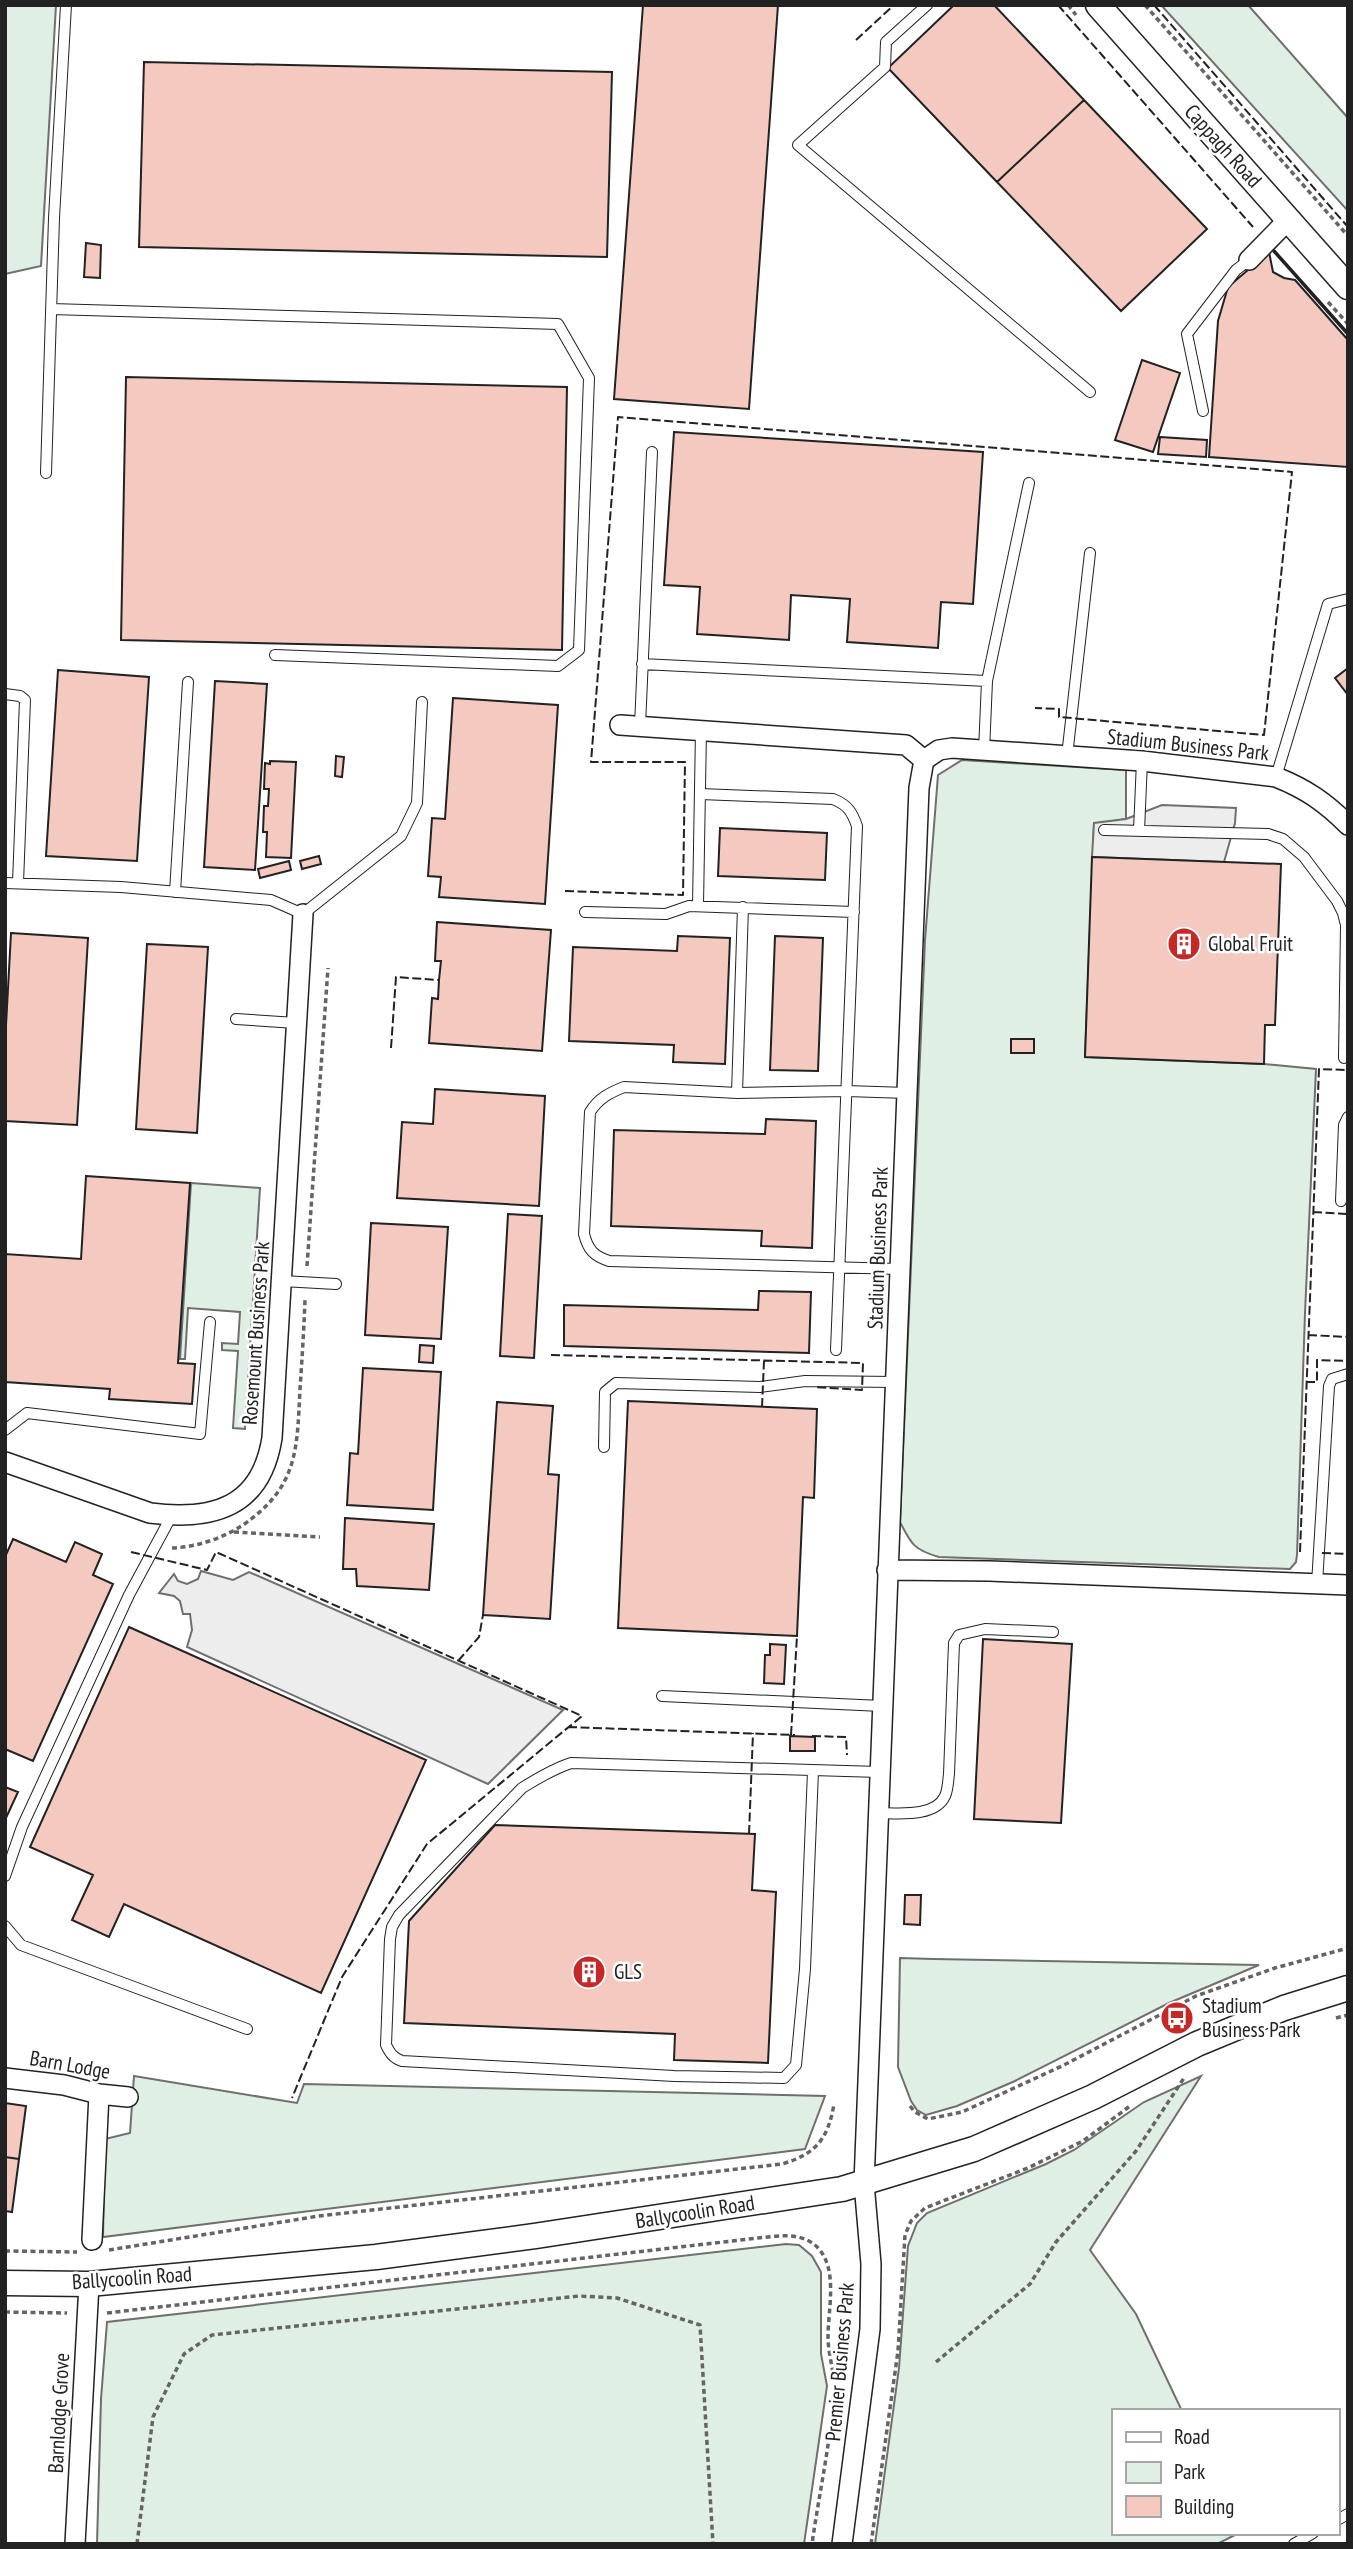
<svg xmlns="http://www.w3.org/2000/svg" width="1353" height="2549" viewBox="0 0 1353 2549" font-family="'PT Sans Narrow',sans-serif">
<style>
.green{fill:#e0efe3;stroke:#6f6f6f;stroke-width:2}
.parking{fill:#ededed;stroke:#6f6f6f;stroke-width:2}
.building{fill:#f3c9c0;stroke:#222;stroke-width:2}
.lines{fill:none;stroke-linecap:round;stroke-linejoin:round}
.service-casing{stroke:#222;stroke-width:12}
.minor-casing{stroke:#222;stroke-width:22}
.tertiary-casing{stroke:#222;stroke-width:27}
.path{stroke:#646464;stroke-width:3.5;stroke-dasharray:5 3.5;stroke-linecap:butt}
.service{stroke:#fff;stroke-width:10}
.minor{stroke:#fff;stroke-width:19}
.tertiary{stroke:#fff;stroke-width:24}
.fence{stroke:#222;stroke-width:2;stroke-dasharray:9 3.5;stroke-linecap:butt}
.wall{stroke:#222;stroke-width:3.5}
.labels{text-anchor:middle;stroke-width:5;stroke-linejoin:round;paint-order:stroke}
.street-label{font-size:21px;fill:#222;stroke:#fff}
.poi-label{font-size:21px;fill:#222;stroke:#fff;text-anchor:start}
</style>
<rect width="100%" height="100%" fill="#fff"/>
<path class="green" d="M 5,5 L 56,5 L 41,266 L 5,274 Z
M 1161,5 L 1248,5 L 1348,118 L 1348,211 Z
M 962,760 L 1126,770 L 1126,819 L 1094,824 L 1085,1057 L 1264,1064 L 1316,1069 L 1305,1313 L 1297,1555 L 1296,1562 L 1290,1569 L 939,1557 C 914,1550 911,1544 900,1522 L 925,940 L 938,775 Z
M 191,1183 L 260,1188 L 245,1429 L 233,1428 L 238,1351 L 222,1350 L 222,1343 L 238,1344 L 240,1312 L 188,1308 L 185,1359 L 180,1359 Z
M 900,1958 L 933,1959 L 1259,1965 L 1169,2003 L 1015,2081 L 957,2106 L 926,2115 L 917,2110 L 911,2101 L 898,2067 Z
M 134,2076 L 297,2103 L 304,2084 L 825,2096 L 805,2149 L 103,2237 L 105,2139 L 130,2133 Z
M 1201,2076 L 1090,2250 L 1136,2314 L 1182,2411 L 1113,2411 L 1113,2533 L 1239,2533 L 1217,2544 L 875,2544 L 899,2368 L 908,2246 L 917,2223 L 927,2213 L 1046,2164 L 1074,2150 L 1144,2102 Z
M 786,2244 L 799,2245 L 812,2256 L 821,2272 L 821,2354 L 827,2386 L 804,2544 L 97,2544 L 101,2399 L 107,2322 Z"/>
<path class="parking" d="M 1162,805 L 1236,808 L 1235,823 L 1224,862 L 1092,857 L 1094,823 L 1126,819 Z
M 201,1571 L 233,1580 L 249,1572 L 563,1710 L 488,1784 L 187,1647 L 192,1630 L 190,1614 L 183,1614 L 180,1601 L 174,1596 L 159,1593 L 174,1574 L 178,1581 L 187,1584 L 198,1579 Z"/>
<path class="building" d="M 643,5 L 778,5 L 749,409 L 614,399 Z
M 954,5 L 994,5 L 1084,100 L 997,182 L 888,68 Z
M 144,62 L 612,72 L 607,257 L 139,247 Z
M 1084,100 L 1207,229 L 1121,311 L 997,182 Z
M 86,243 L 101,245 L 100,278 L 84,277 Z
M 1269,252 L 1273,272 L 1284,278 L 1295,280 L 1348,340 L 1348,467 L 1209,457 L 1218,321 L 1228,287 Z
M 1142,360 L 1180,373 L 1153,452 L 1115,440 Z
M 126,377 L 567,387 L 562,650 L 121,640 Z
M 674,432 L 983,452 L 973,604 L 941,602 L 938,648 L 847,642 L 850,599 L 791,595 L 789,640 L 697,634 L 700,587 L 664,585 Z
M 1160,437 L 1207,440 L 1206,457 L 1158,454 Z
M 1348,668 L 1348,695 L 1335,678 Z
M 58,670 L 149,677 L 137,861 L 46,856 Z
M 215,681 L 267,684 L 255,870 L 204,867 Z
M 453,698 L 558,705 L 545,904 L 439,897 L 441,877 L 428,876 L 432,818 L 445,819 Z
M 336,756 L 344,757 L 342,777 L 335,776 Z
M 270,761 L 296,762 L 291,858 L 266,857 L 267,832 L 263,832 L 264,806 L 268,806 L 269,789 L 264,789 L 265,763 L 270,764 Z
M 720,828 L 827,833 L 825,880 L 718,876 Z
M 319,856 L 321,864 L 302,869 L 300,861 Z
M 1092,857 L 1281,864 L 1275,1025 L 1265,1025 L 1264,1064 L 1085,1057 Z
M 289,861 L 291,870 L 260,878 L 258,869 Z
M 437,922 L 551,930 L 542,1051 L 429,1043 L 432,998 L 438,999 L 439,980 L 441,961 L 435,961 Z
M 11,933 L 88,938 L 77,1125 L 5,1121 L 5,1044 Z
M 678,936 L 730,938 L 725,1064 L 673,1062 L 674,1045 L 569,1041 L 573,947 L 677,951 Z
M 775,936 L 823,938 L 818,1071 L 770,1070 Z
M 147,944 L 208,947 L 197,1133 L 136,1129 Z
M 1011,1039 L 1034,1039 L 1034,1053 L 1011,1053 Z
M 435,1089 L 545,1096 L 539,1206 L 397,1198 L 402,1122 L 433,1124 Z
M 766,1119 L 816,1121 L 812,1248 L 761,1246 L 762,1231 L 611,1226 L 614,1130 L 765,1134 Z
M 86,1176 L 190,1183 L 178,1363 L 195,1364 L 192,1404 L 109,1399 L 110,1389 L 5,1382 L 5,1254 L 81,1259 Z
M 508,1214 L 542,1216 L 534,1358 L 500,1356 Z
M 371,1223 L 448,1227 L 441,1339 L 365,1335 Z
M 759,1291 L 811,1292 L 809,1353 L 564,1346 L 564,1305 L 758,1310 Z
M 420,1345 L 434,1346 L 433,1363 L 419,1362 Z
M 363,1368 L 441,1372 L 433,1510 L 347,1505 L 350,1453 L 358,1454 Z
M 628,1401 L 817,1409 L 814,1498 L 803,1497 L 797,1636 L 618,1628 Z
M 497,1402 L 553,1406 L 548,1474 L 559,1475 L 550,1619 L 483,1615 Z
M 345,1518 L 434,1524 L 429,1590 L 357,1586 L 356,1569 L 343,1569 Z
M 13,1539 L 66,1562 L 75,1542 L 102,1554 L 93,1575 L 113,1584 L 33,1761 L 5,1749 L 5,1557 Z
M 129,1627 L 426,1760 L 321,1993 L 124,1904 L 109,1937 L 72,1920 L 93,1875 L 30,1847 Z
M 983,1639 L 1072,1644 L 1061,1823 L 974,1819 Z
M 770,1644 L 786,1645 L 784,1684 L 764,1683 L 765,1655 L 770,1655 Z
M 790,1736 L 815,1737 L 815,1751 L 790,1751 Z
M 5,1787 L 18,1792 L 5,1820 Z
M 495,1825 L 755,1834 L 752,1890 L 776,1892 L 768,2063 L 674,2060 L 675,2034 L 404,2023 L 409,1921 Z
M 905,1895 L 921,1895 L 920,1925 L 904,1924 Z
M 5,2103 L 26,2106 L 19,2159 L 5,2157 Z
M 5,2157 L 19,2159 L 12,2212 L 5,2211 Z"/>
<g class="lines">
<defs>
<path id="service" d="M 927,5 L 886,42 L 885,67 L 798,145 L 1090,392
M 51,309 L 558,324 L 589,378 L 579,650 L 558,666 L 275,655
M 1203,411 L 1187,334 L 1236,270 L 1249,260
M 46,473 L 54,218 L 66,5
M 642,664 L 987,681
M 5,694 L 20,696 L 25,700 L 18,883
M 640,726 L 652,452
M 984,751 L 987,681 L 1029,483
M 1067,756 L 1090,553
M 1276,777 L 1328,604 L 1348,599
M 700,794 L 833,799 C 848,805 852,812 857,826 L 836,1350
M 1104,830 L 1268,834 L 1283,839 L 1304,857 L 1337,901 L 1343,913 L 1346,925 L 1344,1058
M 1139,831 L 1142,761
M 5,883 L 121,887 L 271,900 L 303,914 L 401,836 L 417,803 L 422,702
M 175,892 L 188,682
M 698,906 L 701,730
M 585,912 L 666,914 L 689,906 L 854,912
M 236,1019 L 296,1023
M 737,1093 L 743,907
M 1341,1201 L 1344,1125 L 1348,1117
M 900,1269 L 609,1261 C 594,1256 588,1250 584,1234 L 590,1112 C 599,1098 609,1093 624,1087 L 737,1093 L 846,1091 L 907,1093
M 282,1281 L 336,1284
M 5,1430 L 27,1413 L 200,1434 L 210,1322
M 604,1447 L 605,1392 L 616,1383 L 760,1387 L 805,1381 L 895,1382
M 1317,1584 L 1329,1386 L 1332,1379 L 1348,1374
M 662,1696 L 882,1706
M 813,1771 L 805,1969 L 796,2065 L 784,2078 L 674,2076 L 402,2061 C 393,2058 390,2053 386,2045 L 390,1939 L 392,1927 L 399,1915 L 522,1788 C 538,1778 553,1769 571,1763 L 879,1772
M 878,1813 C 897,1813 935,1818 945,1796 C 948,1790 948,1781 949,1774 L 954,1643 L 959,1635 L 985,1629 L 1053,1632
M 5,1876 L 22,1827 L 129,1595 L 172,1515
M 5,1926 L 21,1945 L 247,2029
M 1337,2520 L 1348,2514
M 1294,2544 L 1313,2533"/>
<path id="minor" d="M 1249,260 L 1288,220
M 620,725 L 906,745 L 924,760
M 5,1462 L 150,1513 C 214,1521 261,1507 272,1438 L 303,914
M 887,1570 L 989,1571 L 1348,1585
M 5,2078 L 64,2085 L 99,2094 L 128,2097
M 92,2240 L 99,2094
M 75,2544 L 89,2284
M 842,2544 L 870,2329 L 871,2264 L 864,2183 L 919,788 L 924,760 L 939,750 L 952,748 L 1142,761 L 1276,777 C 1306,789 1325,802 1348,825"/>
<path id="tertiary" d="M 1098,5 L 1348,287
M 5,2283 L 89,2284 L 376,2257 L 535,2236 L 842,2189 L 974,2149 L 1093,2097 L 1197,2044 L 1284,2008 L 1348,1988"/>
</defs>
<use href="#service" class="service-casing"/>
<use href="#minor" class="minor-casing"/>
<use href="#tertiary" class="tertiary-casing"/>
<path class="path" d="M 1068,5 L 1076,15
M 1145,5 L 1348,236
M 1328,302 L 1348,324
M 307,1266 L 328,968
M 234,1532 L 320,1537
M 172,1548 C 197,1547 223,1538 243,1525 C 298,1487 297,1450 300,1389 C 302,1359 304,1329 305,1299
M 1336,2018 L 1348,2015
M 910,2106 L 915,2112 L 928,2119 L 962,2112 L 1062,2066 L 1196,1996 L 1275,1968 L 1348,1948
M 109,2250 L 319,2216 L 782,2164 C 816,2154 828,2139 834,2104
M 5,2251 L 77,2252
M 5,2312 L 67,2313
M 107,2313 L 758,2238 C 779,2236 803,2231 819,2249 C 838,2271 828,2310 828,2337 C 828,2355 835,2373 834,2390 C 831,2441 819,2494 812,2544
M 936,2362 L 1030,2284 L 1056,2242 L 1136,2151 L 1184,2078
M 137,2544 L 153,2417 L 184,2354 L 212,2335 L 579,2296 L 617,2298 L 700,2325 L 713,2544
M 871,2544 L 898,2351 L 905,2235 L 911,2221 L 925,2208 L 1028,2168 L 1083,2141 L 1130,2106"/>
<use href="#service" class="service"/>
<use href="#minor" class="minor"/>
<use href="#tertiary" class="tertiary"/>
<path class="fence" d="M 1058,5 L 1253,227
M 1154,5 L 1348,227
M 856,40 L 894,5
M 565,891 L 683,895 L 685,762 L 591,762 L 618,417 L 1292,472 L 1264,735 L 1059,717 L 1059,709 L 1035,708
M 391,1048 L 396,977 L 439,980
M 1313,1212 L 1348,1214
M 1308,1335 L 1348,1337
M 551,1355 L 863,1363 L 862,1390 L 815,1387
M 1306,1382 L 1317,1382 L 1317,1360 L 1348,1361
M 762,1407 L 764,1361
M 131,1552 L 207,1570 L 216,1552 L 582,1716 L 427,1844 L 342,1977 L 292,2098
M 1300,1552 L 1319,1069 L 1348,1070
M 1322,1553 L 1348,1554
M 458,1661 L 479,1637 L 483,1615
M 568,1727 L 795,1735
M 791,1735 L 797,1636
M 812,1736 L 846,1737 L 847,1755
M 749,1834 L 753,1733"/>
<path class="wall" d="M 1274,251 L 1348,334"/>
</g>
<defs>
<symbol id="building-disc" viewBox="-11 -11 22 22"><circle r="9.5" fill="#c62828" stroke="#fff"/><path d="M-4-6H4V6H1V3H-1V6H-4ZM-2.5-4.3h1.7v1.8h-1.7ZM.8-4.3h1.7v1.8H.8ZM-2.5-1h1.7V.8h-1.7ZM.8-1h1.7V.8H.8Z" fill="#fff"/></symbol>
<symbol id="bus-disc" viewBox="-11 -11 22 22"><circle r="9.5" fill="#c62828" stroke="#fff"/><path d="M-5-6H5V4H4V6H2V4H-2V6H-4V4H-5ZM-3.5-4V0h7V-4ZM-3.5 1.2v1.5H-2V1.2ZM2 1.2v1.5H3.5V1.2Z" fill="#fff"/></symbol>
</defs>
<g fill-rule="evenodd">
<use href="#building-disc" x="1165" y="925" width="38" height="38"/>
<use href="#building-disc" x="570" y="1953" width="38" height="38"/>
<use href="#bus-disc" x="1158" y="1999" width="38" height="38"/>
</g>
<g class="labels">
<g class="street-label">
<text transform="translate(1223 146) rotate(48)" y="7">Cappagh Road</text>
<text transform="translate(1188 745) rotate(6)" y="7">Stadium Business Park</text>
<text transform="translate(878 1248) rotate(-88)" y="7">Stadium Business Park</text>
<text transform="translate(256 1333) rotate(-86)" y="7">Rosemount Business Park</text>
<text transform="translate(70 2065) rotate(10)" y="7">Barn Lodge</text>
<text transform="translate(695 2212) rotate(-9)" y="7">Ballycoolin Road</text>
<text transform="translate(132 2278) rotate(-4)" y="7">Ballycoolin Road</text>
<text transform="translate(840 2362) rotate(-85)" y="7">Premier Business Park</text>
<text transform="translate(59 2413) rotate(-87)" y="7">Barnlodge Grove</text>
</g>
<g class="poi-label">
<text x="1208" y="951">Global Fruit</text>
<text x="614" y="1979">GLS</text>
<text x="1202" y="2013">Stadium<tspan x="1202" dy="24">Business Park</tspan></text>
</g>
</g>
<rect width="1353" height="2549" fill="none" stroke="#222222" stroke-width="14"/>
<rect x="1112" y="2409" width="228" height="126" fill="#ffffff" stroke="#a7a7a7" stroke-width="2"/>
<rect x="1126" y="2432" width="35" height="10" fill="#ffffff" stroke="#a7a7a7" stroke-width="2"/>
<text x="1174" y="2444" font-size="21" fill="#222222">Road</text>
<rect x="1126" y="2462" width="35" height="21" fill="#e0efe3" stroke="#a7a7a7" stroke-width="2"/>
<text x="1174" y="2479" font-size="21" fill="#222222">Park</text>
<rect x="1126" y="2496" width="35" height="21" fill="#f3c9c0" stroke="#a7a7a7" stroke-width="2"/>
<text x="1174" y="2514" font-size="21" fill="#222222">Building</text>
</svg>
